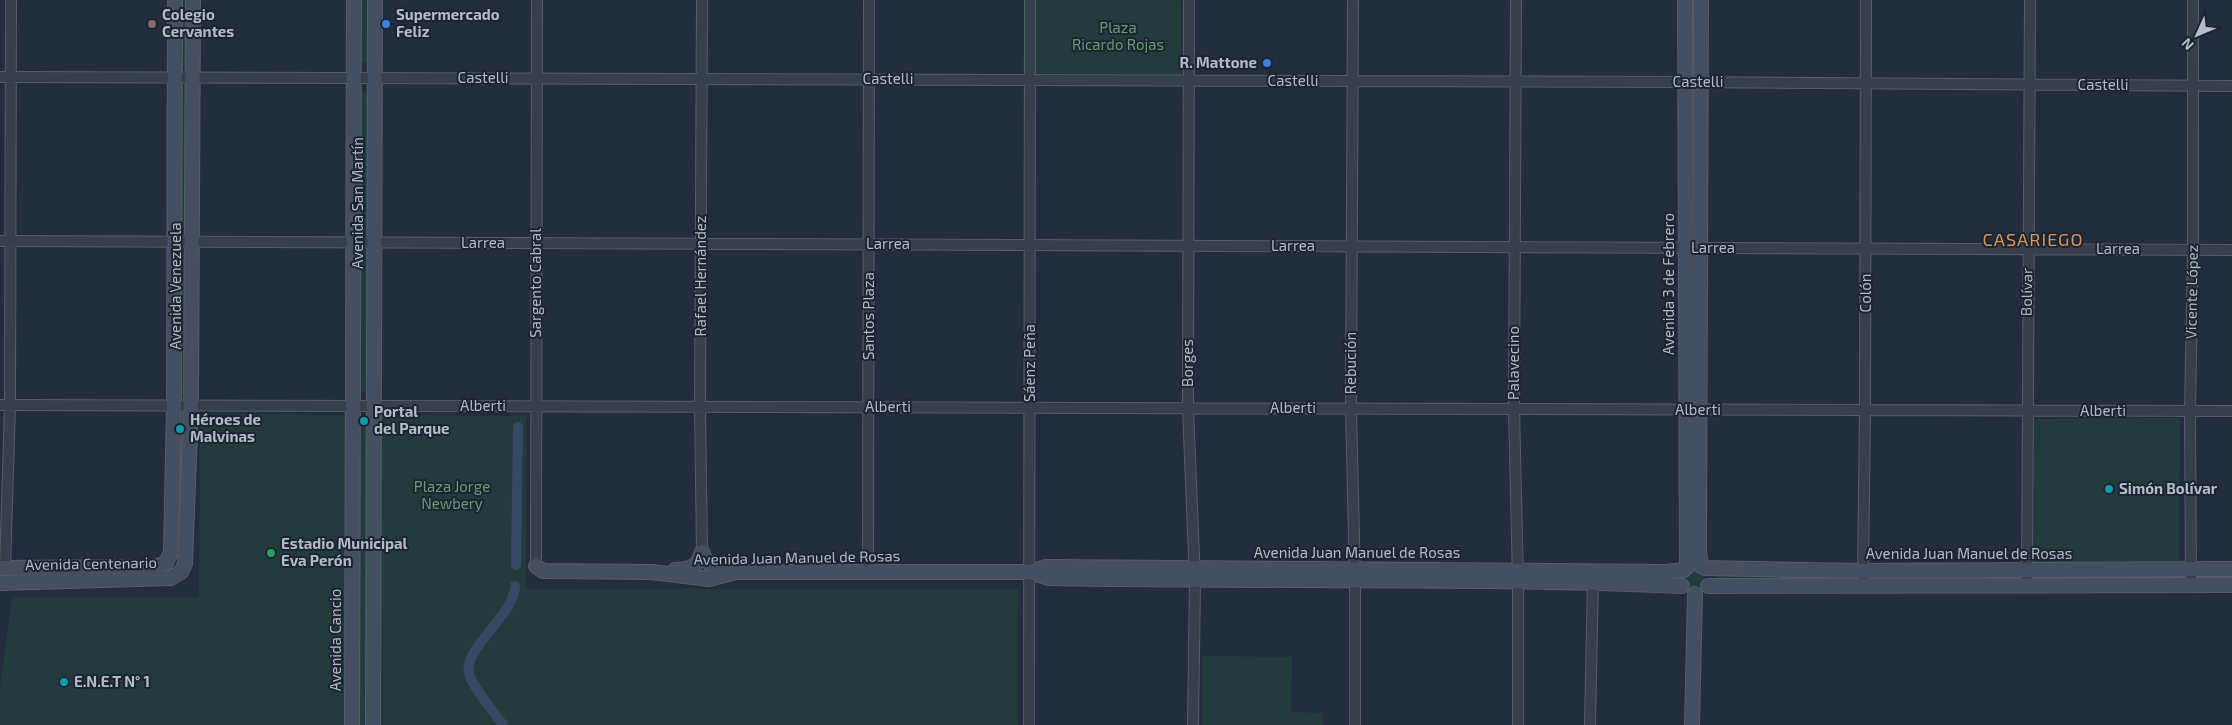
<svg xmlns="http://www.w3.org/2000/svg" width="2232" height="725" viewBox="0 0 2232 725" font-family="'Exo 2',sans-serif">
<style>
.green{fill:#243b3e}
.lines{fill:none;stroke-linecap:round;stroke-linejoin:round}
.canal{stroke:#354965;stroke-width:10}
.street-casing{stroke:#545e6b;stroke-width:12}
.secondary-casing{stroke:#545e6b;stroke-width:16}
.street{stroke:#36404d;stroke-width:10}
.secondary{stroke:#444f61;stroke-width:14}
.education-dot{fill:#8d6e63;stroke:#1b2532;stroke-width:2}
.shop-dot{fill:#3f7fe0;stroke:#1b2532;stroke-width:2}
.culture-dot{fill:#0f9aa8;stroke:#1b2532;stroke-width:2}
.leisure-dot{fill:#2e9e5b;stroke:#1b2532;stroke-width:2}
.labels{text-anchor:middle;stroke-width:4;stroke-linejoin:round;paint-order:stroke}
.poi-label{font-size:15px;font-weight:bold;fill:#b2bbc9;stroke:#1b2532;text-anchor:start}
.park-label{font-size:15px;fill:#689b74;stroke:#1b2532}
.street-label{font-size:15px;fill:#b2bbc9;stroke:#1b2532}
.quarter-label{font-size:18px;letter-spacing:1px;fill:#d9945d;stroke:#1b2532}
</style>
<rect width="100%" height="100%" fill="#222e3d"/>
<path class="green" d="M 179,0 L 188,0 L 189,65 L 180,65 Z
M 360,0 L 368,0 L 369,63 L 360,63 Z
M 1035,0 L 1181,0 L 1181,75 L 1035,73 Z
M 178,86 L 187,86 L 188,227 L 179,227 Z
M 360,91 L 368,92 L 369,233 L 360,233 Z
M 360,251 L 369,251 L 369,392 L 360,392 Z
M 178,253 L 187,253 L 187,394 L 179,394 Z
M 175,413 L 184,413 L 184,554 L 175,554 Z
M 200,414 L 526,416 L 526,589 L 1018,589 L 1018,725 L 0,725 L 0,687 L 12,597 L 199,597 Z
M 2180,418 L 2179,565 L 2034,565 L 2034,419 Z
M1686 579a9 9 0 1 1 18 0a9 9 0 1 1-18 0Z
M 1715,573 L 1855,574 L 1855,579 L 1715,579 Z
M 1877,574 L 2016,575 L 2016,580 L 1877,580 Z
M 2040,575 L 2179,576 L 2179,581 L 2040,581 Z
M 1202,656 L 1292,657 L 1291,712 L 1323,713 L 1323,725 L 1202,725 Z"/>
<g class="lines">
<path class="canal" d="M 516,565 L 518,427
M 503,725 C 495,713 471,685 469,673 C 463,648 514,616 515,586"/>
<defs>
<path id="street" d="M 1189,0 L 1188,408 L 1195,581 L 1193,725
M 1353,0 L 1351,409 L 1355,580 L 1355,725
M 1516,0 L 1514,409 L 1518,581 L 1518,725
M 0,77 L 1686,82 L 2232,86
M 0,241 L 2232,250
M 0,405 L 2232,411
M 702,552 L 700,407 L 702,0
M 536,566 L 537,0
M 5,568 L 10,405 L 11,0
M 868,572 L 869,0
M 1863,576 L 1865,410 L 1866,0
M 2027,584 L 2030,0
M 2191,584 L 2190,411 L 2193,250 L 2193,0
M 1029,725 L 1030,0
M 1590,725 L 1593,577"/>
<path id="secondary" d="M 1685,0 L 1687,567
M 1701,0 L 1699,552 L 1701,566
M 702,552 C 706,566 719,569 732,572
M 536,566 L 543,571 L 652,572 L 709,579 L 736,572 L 1030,572 L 1045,567 L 1666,572 L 1684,570
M 0,568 L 155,567 L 166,563 L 171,552 L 174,405 L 175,0
M 1705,568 L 1863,571 L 2232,569
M 675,570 C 691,569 697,568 702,552
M 1030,572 L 1049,578 C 1260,582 1471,577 1682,586
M 0,583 L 171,578 L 181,572 L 185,564 L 191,405 L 193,0
M 1708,586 L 2232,585
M 352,725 L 354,0
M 373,725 L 375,0
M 1692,725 L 1695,594"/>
</defs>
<use href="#street" class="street-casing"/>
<use href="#secondary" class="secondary-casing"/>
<use href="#street" class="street"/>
<use href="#secondary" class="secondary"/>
</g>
<circle class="education-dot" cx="152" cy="24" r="5"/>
<g class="shop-dot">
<circle cx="386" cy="24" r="5"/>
<circle cx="1267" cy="63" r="5"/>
</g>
<g class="culture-dot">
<circle cx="364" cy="421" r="5"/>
<circle cx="180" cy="429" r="5"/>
<circle cx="2109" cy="489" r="5"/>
<circle cx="64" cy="682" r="5"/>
</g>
<circle class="leisure-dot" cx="271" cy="553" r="5"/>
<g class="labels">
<g class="poi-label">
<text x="162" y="20">Colegio<tspan x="162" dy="17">Cervantes</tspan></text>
<text x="396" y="20">Supermercado<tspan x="396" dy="17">Feliz</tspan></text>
<text x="1257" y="68" text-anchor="end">R. Mattone</text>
<text x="374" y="417">Portal<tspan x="374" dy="17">del Parque</tspan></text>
<text x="190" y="425">Héroes de<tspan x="190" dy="17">Malvinas</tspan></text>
<text x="2119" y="494">Simón Bolívar</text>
<text x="281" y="549">Estadio Municipal<tspan x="281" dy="17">Eva Perón</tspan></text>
<text x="74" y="687">E.N.E.T N° 1</text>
</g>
<g class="park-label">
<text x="1118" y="33">Plaza<tspan x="1118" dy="17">Ricardo Rojas</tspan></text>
<text x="452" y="492">Plaza Jorge<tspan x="452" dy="17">Newbery</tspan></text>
</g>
<g class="street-label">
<text x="483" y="83">Castelli</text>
<text x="888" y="84">Castelli</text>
<text x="1293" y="86">Castelli</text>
<text x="1698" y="87">Castelli</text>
<text x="2103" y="90">Castelli</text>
<text transform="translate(358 203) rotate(-90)" y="5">Avenida San Martín</text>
<text x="483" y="248">Larrea</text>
<text x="888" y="249">Larrea</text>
<text x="1293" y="251">Larrea</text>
<text x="1713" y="253">Larrea</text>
<text x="2118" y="254">Larrea</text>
<text transform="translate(701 276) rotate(-90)" y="5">Rafael Hernández</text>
<text transform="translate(536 283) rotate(-90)" y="5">Sargento Cabral</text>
<text transform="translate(1669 284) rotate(-90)" y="5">Avenida 3 de Febrero</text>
<text transform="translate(176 286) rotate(-90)" y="5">Avenida Venezuela</text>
<text transform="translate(2027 292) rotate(-89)" y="5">Bolívar</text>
<text transform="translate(2192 292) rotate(-89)" y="5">Vicente López</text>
<text transform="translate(1866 293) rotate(-90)" y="5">Colón</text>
<text transform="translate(869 316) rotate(-90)" y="5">Santos Plaza</text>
<text transform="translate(1030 363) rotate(-90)" y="5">Sáenz Peña</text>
<text transform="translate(1188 363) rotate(-90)" y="5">Borges</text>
<text transform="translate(1351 363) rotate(-90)" y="5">Rebución</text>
<text transform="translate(1514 363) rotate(-90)" y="5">Palavecino</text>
<text x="483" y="411">Alberti</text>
<text x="888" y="412">Alberti</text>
<text x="1293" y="413">Alberti</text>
<text x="1698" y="415">Alberti</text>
<text x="2103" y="416">Alberti</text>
<text x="1357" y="558">Avenida Juan Manuel de Rosas</text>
<text x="1969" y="559">Avenida Juan Manuel de Rosas</text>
<text transform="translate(797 558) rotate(-1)" y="5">Avenida Juan Manuel de Rosas</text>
<text transform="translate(91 564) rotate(-1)" y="5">Avenida Centenario</text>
<text transform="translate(336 640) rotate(-90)" y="5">Avenida Cancio</text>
</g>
<g class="quarter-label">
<text x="2033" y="246">CASARIEGO</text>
</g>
</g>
<g transform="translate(2197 35) rotate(226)" stroke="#1b2532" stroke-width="4" paint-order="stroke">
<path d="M0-4L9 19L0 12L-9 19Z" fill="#b2bbc9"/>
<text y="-8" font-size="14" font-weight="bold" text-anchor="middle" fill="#b2bbc9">N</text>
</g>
</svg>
